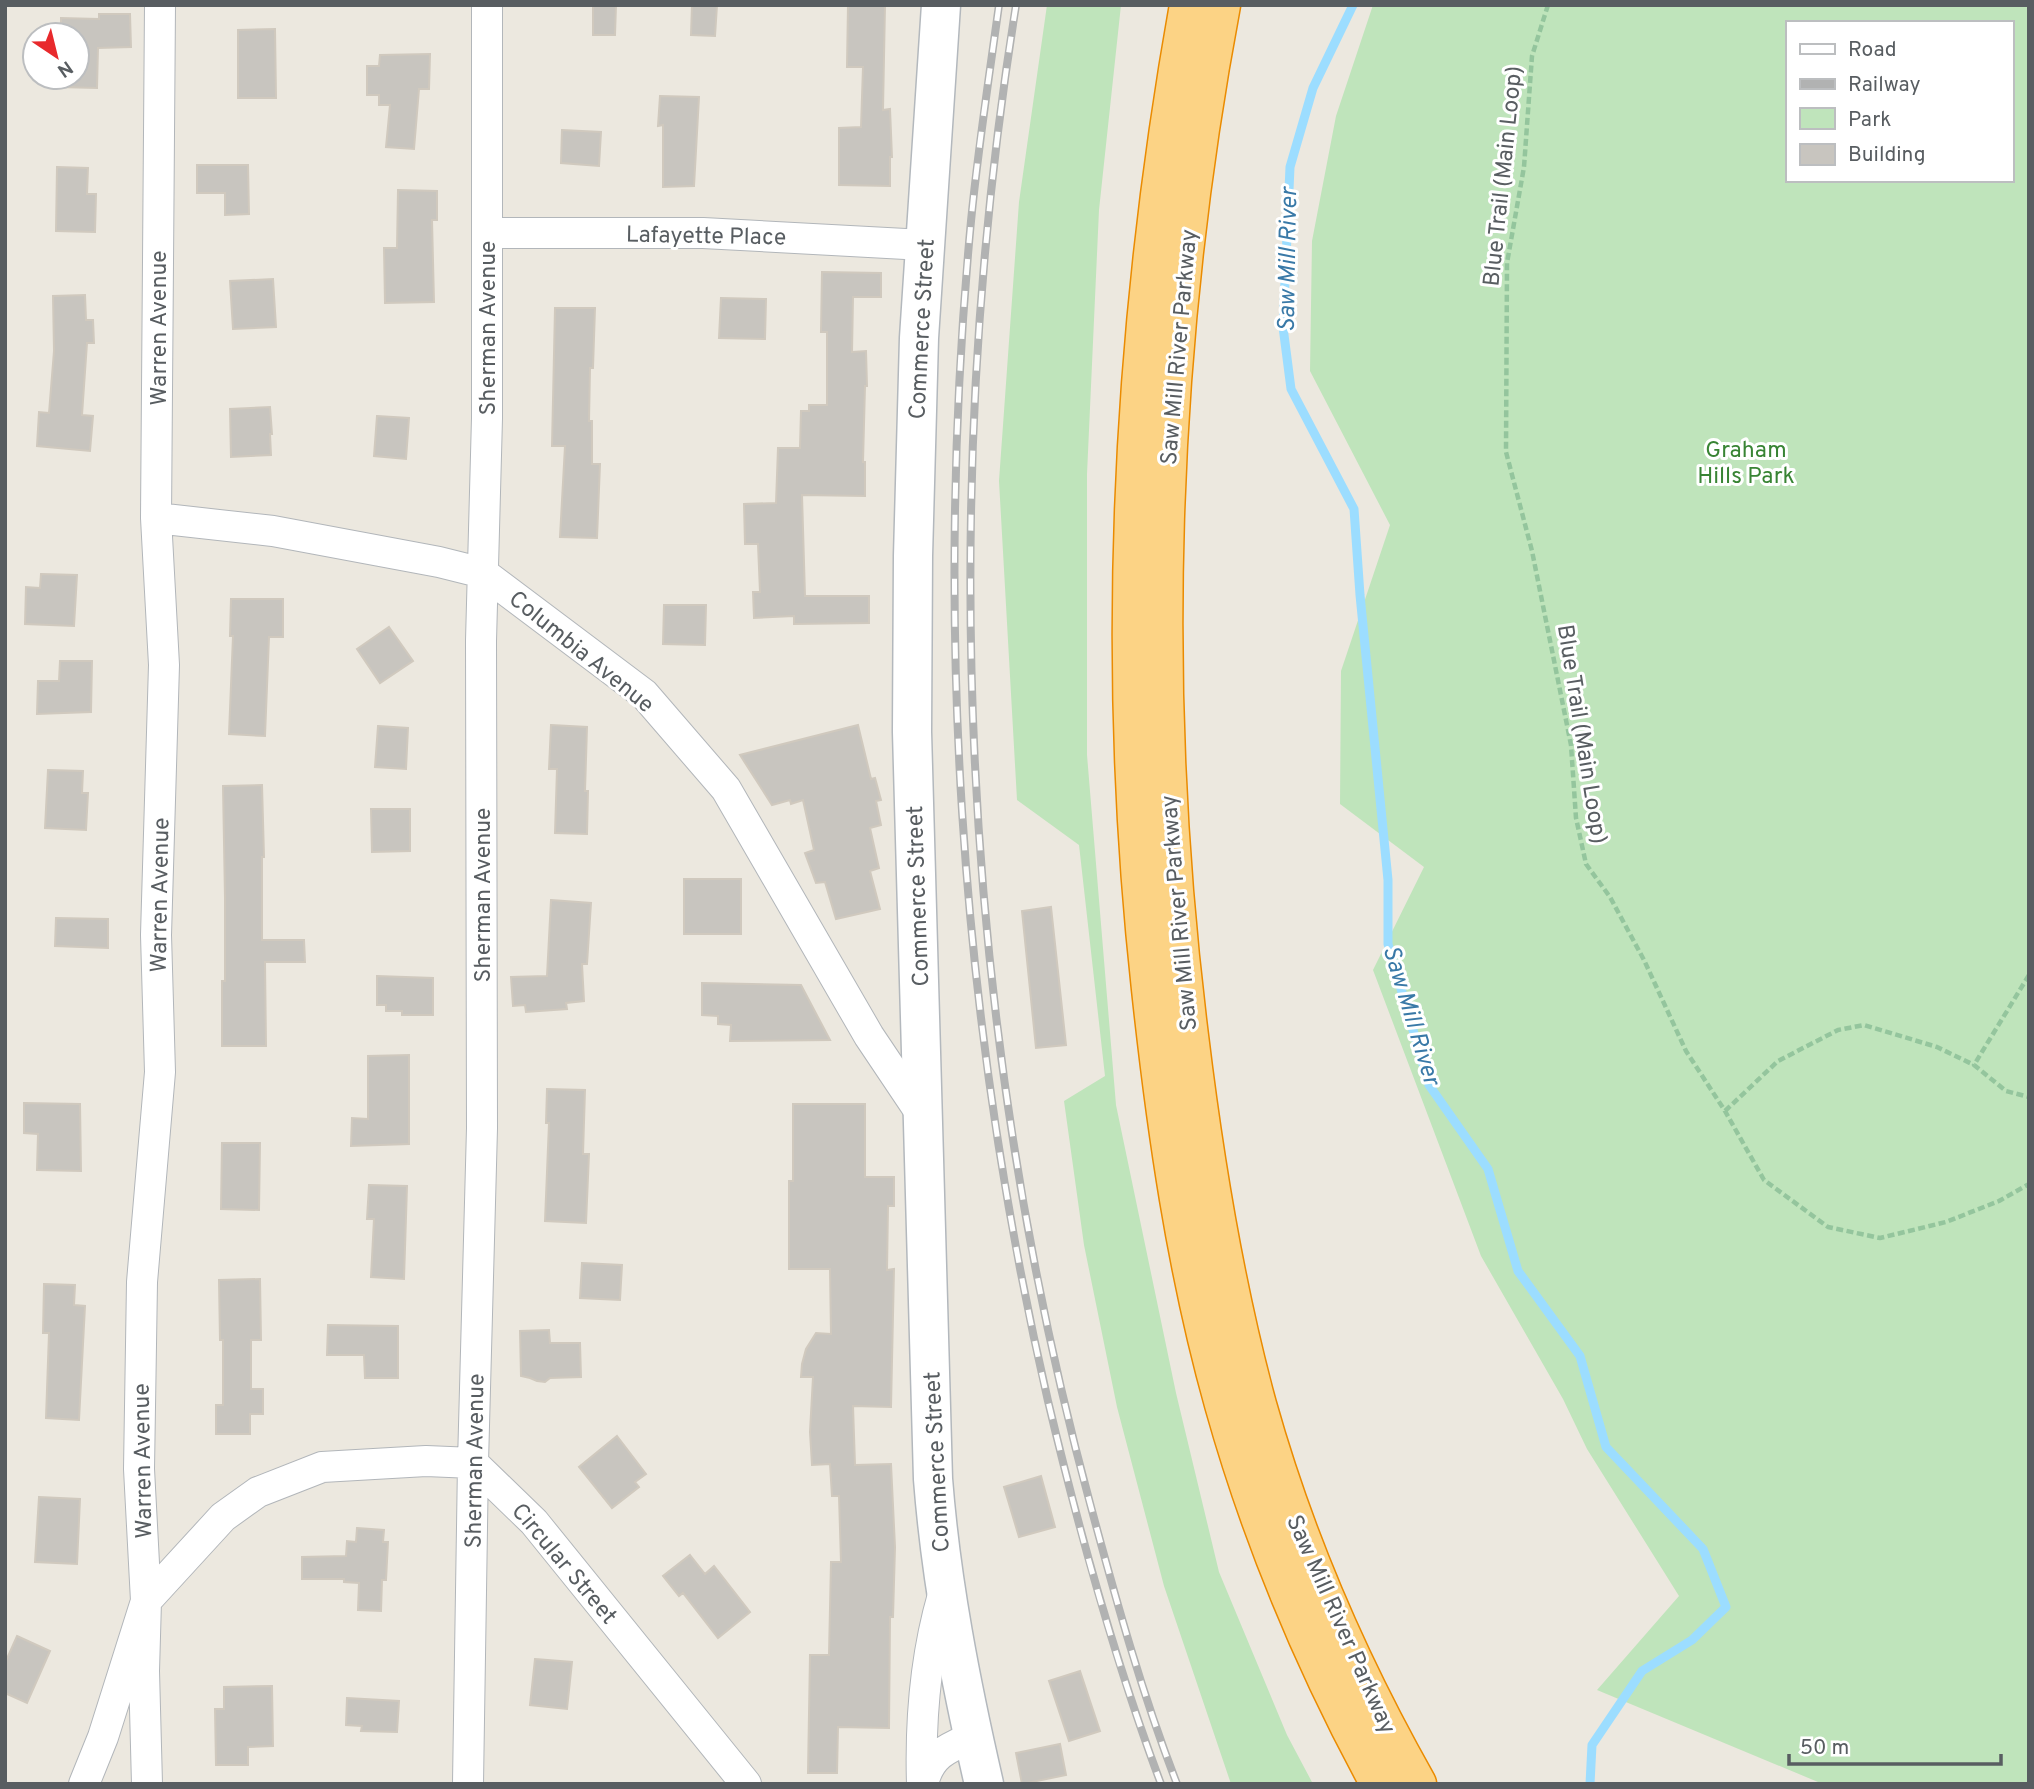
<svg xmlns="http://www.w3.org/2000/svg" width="2034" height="1789" viewBox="0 0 2034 1789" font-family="Overpass,sans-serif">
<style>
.green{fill:#bfe4bb;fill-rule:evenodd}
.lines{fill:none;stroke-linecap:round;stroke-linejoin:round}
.stream{stroke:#9cddff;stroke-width:9}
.building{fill:#c8c5bf;stroke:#d0c9be;stroke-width:2}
.street-casing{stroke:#b2b6ba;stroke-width:32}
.secondary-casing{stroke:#b3b8bd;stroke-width:41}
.highway-casing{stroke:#ea8b01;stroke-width:41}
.path{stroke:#94c59d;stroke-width:4.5;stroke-dasharray:7 3.5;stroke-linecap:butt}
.street{stroke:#fff;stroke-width:30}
.secondary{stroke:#fff;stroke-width:38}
.highway{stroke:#fcd385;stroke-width:38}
.rail-casing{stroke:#b1b2b2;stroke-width:8}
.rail{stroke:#fff;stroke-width:5;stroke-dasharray:16;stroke-linecap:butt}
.labels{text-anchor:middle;stroke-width:6;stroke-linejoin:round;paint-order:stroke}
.street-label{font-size:23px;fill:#585d61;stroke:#fff}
.park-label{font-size:23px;fill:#388434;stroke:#fff}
.water-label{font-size:24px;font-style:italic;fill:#3979a7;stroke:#fff}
</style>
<rect width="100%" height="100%" fill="#ece8df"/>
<path class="green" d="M 1047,5 L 1121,5 L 1099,210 L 1087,474 L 1087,755 L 1116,1105 L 1176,1393 L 1219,1572 L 1287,1735 L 1313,1784 L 1231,1784 L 1164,1586 L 1117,1407 L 1084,1245 L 1064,1101 L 1105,1076 L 1079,845 L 1017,800 L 999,481 L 1019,202 Z
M 1373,5 L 2029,5 L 2029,1784 L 1818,1784 L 1818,1782 L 1597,1690 L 1679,1596 L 1587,1449 L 1563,1399 L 1481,1256 L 1373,970 L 1424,867 L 1340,804 L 1341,671 L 1390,525 L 1310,371 L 1312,241 L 1336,116 ZM 1787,23 L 2011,23 L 2011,180 L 1787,180 Z"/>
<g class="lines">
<path class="stream" d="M 1353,5 L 1313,88 L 1290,167 L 1283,327 L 1291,389 L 1354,509 L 1360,595 L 1388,880 L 1388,944 L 1429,1085 L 1488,1169 L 1518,1271 L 1580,1356 L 1606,1447 L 1703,1549 L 1726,1607 L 1692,1640 L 1642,1671 L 1592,1745 L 1590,1784"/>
</g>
<path class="building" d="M 593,5 L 616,5 L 615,35 L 593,35 Z
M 692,5 L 717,5 L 715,36 L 691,35 Z
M 848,5 L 885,5 L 883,110 L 890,109 L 892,157 L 890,157 L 890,186 L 839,185 L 839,128 L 861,127 L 863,67 L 847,67 Z
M 99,14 L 130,14 L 131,47 L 98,48 L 97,88 L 59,87 L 60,77 L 77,77 L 77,35 L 61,35 L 61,18 L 99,19 Z
M 275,29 L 276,98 L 238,98 L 238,30 Z
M 430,54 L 429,89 L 419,89 L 414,149 L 386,147 L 390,105 L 379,105 L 379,95 L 367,95 L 367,66 L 379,66 L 380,55 Z
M 660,96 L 699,97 L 694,186 L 663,187 L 663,125 L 658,126 Z
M 562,130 L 601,132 L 599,166 L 561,163 Z
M 197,165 L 248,165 L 249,214 L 225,215 L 225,193 L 197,193 Z
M 57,167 L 88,168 L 87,194 L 96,194 L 95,232 L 56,231 Z
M 398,190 L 437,191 L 437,220 L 432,220 L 434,302 L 385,303 L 384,248 L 397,248 Z
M 822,272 L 881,273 L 881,297 L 853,297 L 852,352 L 866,351 L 867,386 L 865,386 L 863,462 L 865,462 L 865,496 L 802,495 L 805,596 L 869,596 L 869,623 L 794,624 L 794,616 L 754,618 L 753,592 L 760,592 L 758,544 L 745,544 L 744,504 L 776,503 L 778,448 L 800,448 L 801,411 L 809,411 L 809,405 L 827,405 L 827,332 L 821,332 Z
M 273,279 L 276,327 L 233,329 L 230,281 Z
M 85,295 L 86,320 L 93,320 L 94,343 L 87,343 L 82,415 L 93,416 L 90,451 L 37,446 L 39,412 L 49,413 L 54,351 L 53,296 Z
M 721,298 L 766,299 L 765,339 L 719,338 Z
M 555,308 L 595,308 L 593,368 L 590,368 L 589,421 L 592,421 L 592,464 L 600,464 L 597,538 L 560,537 L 565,446 L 552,446 Z
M 270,407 L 272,434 L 270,434 L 271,455 L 231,457 L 230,409 Z
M 377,416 L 409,418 L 406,459 L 374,456 Z
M 41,574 L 77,575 L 74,626 L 25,624 L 26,587 L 40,588 Z
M 231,599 L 283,599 L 283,637 L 269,637 L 265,736 L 229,734 L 233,636 L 230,636 Z
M 664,605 L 706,605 L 705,645 L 663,644 Z
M 389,627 L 413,661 L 380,683 L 357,649 Z
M 60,661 L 92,661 L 91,712 L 37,714 L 38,681 L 59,681 Z
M 551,725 L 587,727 L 585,791 L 588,791 L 587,834 L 555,833 L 557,769 L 549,769 Z
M 858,725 L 871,779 L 875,778 L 881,800 L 876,801 L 881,825 L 870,828 L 879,868 L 870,871 L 880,909 L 836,919 L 825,882 L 816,883 L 805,853 L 814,850 L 803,800 L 791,804 L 790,800 L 772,805 L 740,755 Z
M 378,726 L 408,728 L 406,769 L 375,767 Z
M 48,770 L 83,771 L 82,793 L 88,793 L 86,830 L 45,828 Z
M 262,785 L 264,857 L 262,857 L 262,940 L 304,940 L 305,962 L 265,962 L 266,1046 L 222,1046 L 222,981 L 225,981 L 225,898 L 223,786 Z
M 371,809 L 410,809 L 410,851 L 372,852 Z
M 684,879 L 741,879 L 741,934 L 684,934 Z
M 551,900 L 591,903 L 587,964 L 582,964 L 584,1001 L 566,1003 L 567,1009 L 526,1012 L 525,1005 L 513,1006 L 511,977 L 547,976 Z
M 1051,907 L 1066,1045 L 1036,1048 L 1022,911 Z
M 56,918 L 108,919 L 108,948 L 55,946 Z
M 377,976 L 433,978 L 433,1015 L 402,1015 L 402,1011 L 386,1011 L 386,1005 L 377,1005 Z
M 702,983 L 801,985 L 830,1040 L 730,1041 L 731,1025 L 718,1024 L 718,1016 L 702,1015 Z
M 409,1055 L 409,1144 L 351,1146 L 352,1118 L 368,1119 L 368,1056 Z
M 547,1089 L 585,1090 L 583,1154 L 589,1154 L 586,1223 L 545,1221 L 549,1123 L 546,1123 Z
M 24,1103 L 80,1104 L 81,1171 L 37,1170 L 38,1134 L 24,1133 Z
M 793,1104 L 865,1104 L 865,1177 L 894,1177 L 894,1206 L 888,1206 L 887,1270 L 894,1269 L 891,1407 L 853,1406 L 855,1465 L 891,1464 L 895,1547 L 893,1617 L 890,1617 L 889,1728 L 838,1727 L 837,1773 L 808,1773 L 810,1655 L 829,1655 L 831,1562 L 841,1562 L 839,1496 L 832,1496 L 830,1464 L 812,1465 L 810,1432 L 813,1377 L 801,1377 L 802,1364 L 806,1349 L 816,1333 L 831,1334 L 830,1269 L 789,1269 L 789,1181 L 793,1181 Z
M 222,1143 L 260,1143 L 259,1210 L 221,1209 Z
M 369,1185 L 407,1186 L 404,1279 L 371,1277 L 374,1219 L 367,1219 Z
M 582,1263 L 622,1265 L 620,1300 L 580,1298 Z
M 260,1279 L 261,1340 L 251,1340 L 251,1389 L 263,1389 L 263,1414 L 250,1414 L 250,1434 L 216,1434 L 216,1405 L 223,1405 L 223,1340 L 220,1340 L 219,1280 Z
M 44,1284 L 75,1285 L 74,1305 L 85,1306 L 79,1420 L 46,1418 L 49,1333 L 43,1333 Z
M 328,1325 L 398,1326 L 398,1378 L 365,1378 L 364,1355 L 327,1355 Z
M 549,1330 L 550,1343 L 580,1343 L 581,1377 L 550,1378 L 545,1382 L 537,1381 L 530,1378 L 521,1376 L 520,1331 Z
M 617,1436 L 646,1474 L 635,1482 L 639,1487 L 612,1508 L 579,1467 Z
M 1041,1476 L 1055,1527 L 1019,1537 L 1004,1487 Z
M 39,1497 L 80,1499 L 77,1564 L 35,1562 Z
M 357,1528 L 384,1530 L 383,1542 L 388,1542 L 386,1580 L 382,1580 L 381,1611 L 358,1610 L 359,1583 L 344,1582 L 344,1579 L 302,1579 L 302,1557 L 346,1556 L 347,1541 L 356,1542 Z
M 690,1555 L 705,1574 L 714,1566 L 750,1612 L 718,1638 L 683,1593 L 679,1596 L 663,1576 Z
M 17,1636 L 50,1651 L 27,1703 L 5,1693 L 5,1663 Z
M 535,1659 L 572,1662 L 567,1709 L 530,1705 Z
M 1080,1671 L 1100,1731 L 1069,1741 L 1049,1681 Z
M 272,1686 L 273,1746 L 248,1747 L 248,1765 L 216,1765 L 215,1709 L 224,1709 L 224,1687 Z
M 347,1698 L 399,1701 L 397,1732 L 361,1731 L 362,1726 L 346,1725 Z
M 1060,1744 L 1066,1775 L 1022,1784 L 1016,1753 Z"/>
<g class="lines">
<defs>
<path id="street" d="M 488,233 L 703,233 L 924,245
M 156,518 L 273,531 L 439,562 L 483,573 L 644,694 L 726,789 L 869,1036 L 924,1118
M 84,1784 L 103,1737 L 146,1601 L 223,1517 L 258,1492 L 322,1467 L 426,1461 L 473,1463 L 534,1522 L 746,1784
M 147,1784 L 144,1671 L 146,1601 L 139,1469 L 142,1282 L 160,1072 L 156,935 L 164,665 L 156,518 L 160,5
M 468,1784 L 473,1463 L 482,1128 L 481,641 L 487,418 L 487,5
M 922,1784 C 920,1719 925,1657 943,1595
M 923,1784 C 930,1754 948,1748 973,1737"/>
<path id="secondary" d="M 941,5 L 919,338 L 913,556 L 912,732 L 933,1479 C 941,1582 961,1684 984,1784"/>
<path id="highway" d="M 1189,5 C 1131,330 1115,661 1151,989 C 1166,1128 1186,1269 1224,1404 C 1261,1536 1314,1663 1380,1784
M 1221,5 C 1157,344 1146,694 1189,1036 C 1204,1160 1224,1284 1257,1405 C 1294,1537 1349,1664 1417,1784"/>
</defs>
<use href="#street" class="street-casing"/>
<use href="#secondary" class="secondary-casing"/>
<use href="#highway" class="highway-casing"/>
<path class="path" d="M 1548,5 L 1532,56 L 1524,167 L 1507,263 L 1506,452 L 1532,551 L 1571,745 L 1576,818 L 1586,864 L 1610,897 L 1644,960 L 1686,1051 L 1725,1111 L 1764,1180 L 1828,1227 L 1880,1238 L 1946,1222 L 1999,1201 L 2029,1184
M 2029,975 L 1974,1065 L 2006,1091 L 2029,1097
M 1725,1111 L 1778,1061 L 1838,1030 L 1864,1025 L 1937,1047 L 1974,1065"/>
<use href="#street" class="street"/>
<use href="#secondary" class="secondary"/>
<use href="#highway" class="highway"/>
<defs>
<path id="rail" d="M 999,5 C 989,77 978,149 971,221 C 934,615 959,1016 1048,1401 C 1079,1531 1114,1659 1161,1784
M 1016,5 C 937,498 960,1025 1091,1507 C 1116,1600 1142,1694 1177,1784"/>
</defs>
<use href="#rail" class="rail-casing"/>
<use href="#rail" class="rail"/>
</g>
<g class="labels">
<g class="street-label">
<text transform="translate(1502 176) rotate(-84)" y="8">Blue Trail (Main Loop)</text>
<text transform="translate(706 235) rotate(1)" y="8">Lafayette Place</text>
<text transform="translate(158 328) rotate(-90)" y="8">Warren Avenue</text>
<text transform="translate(487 328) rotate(-90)" y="8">Sherman Avenue</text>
<text transform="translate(921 329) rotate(-87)" y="8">Commerce Street</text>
<text transform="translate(1178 347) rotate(-85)" y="8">Saw Mill River Parkway</text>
<text transform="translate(582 651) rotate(39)" y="8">Columbia Avenue</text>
<text transform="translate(1583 734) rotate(81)" y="8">Blue Trail (Main Loop)</text>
<text transform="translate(159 895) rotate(-89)" y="8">Warren Avenue</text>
<text transform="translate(482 895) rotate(-90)" y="8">Sherman Avenue</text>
<text transform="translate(917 896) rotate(-92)" y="8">Commerce Street</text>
<text transform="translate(1178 913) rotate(-95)" y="8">Saw Mill River Parkway</text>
<text transform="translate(142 1461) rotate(-91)" y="8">Warren Avenue</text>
<text transform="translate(474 1461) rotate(-89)" y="8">Sherman Avenue</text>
<text transform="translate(936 1462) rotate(-93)" y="8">Commerce Street</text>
<text transform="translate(565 1563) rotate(50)" y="8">Circular Street</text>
<text transform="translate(1342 1624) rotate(66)" y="8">Saw Mill River Parkway</text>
</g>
<g class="park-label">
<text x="1746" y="457">Graham<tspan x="1746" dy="26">Hills Park</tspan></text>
</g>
<g class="water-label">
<text transform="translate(1287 260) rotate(-89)" y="8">Saw Mill River</text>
<text transform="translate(1412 1015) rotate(73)" y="8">Saw Mill River</text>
</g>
</g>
<rect width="2034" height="1789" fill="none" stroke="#585d61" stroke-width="14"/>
<rect x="1786" y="21" width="228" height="161" fill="#ffffff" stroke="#bcbec0" stroke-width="2"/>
<rect x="1800" y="44" width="35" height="10" fill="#ffffff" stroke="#bcbec0" stroke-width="2"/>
<text x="1848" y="56" font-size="21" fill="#585d61">Road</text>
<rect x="1800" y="79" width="35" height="10" fill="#b1b2b2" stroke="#bcbec0" stroke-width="2"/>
<text x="1848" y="91" font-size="21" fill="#585d61">Railway</text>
<rect x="1800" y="108" width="35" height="21" fill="#bfe4bb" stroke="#bcbec0" stroke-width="2"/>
<text x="1848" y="126" font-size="21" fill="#585d61">Park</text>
<rect x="1800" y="144" width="35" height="21" fill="#c8c5bf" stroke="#bcbec0" stroke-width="2"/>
<text x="1848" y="161" font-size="21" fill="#585d61">Building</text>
<g transform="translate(56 56) rotate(145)"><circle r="33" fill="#ffffff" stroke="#bcbec0" stroke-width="2"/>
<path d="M0-5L12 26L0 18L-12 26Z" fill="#e8292c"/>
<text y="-10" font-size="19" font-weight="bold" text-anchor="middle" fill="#585d61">N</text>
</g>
<path d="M1789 1754v10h212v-10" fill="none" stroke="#585d61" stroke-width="3.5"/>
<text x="1800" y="1754" font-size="21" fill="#585d61" stroke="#ffffff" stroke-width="5" paint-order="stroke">50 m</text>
</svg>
